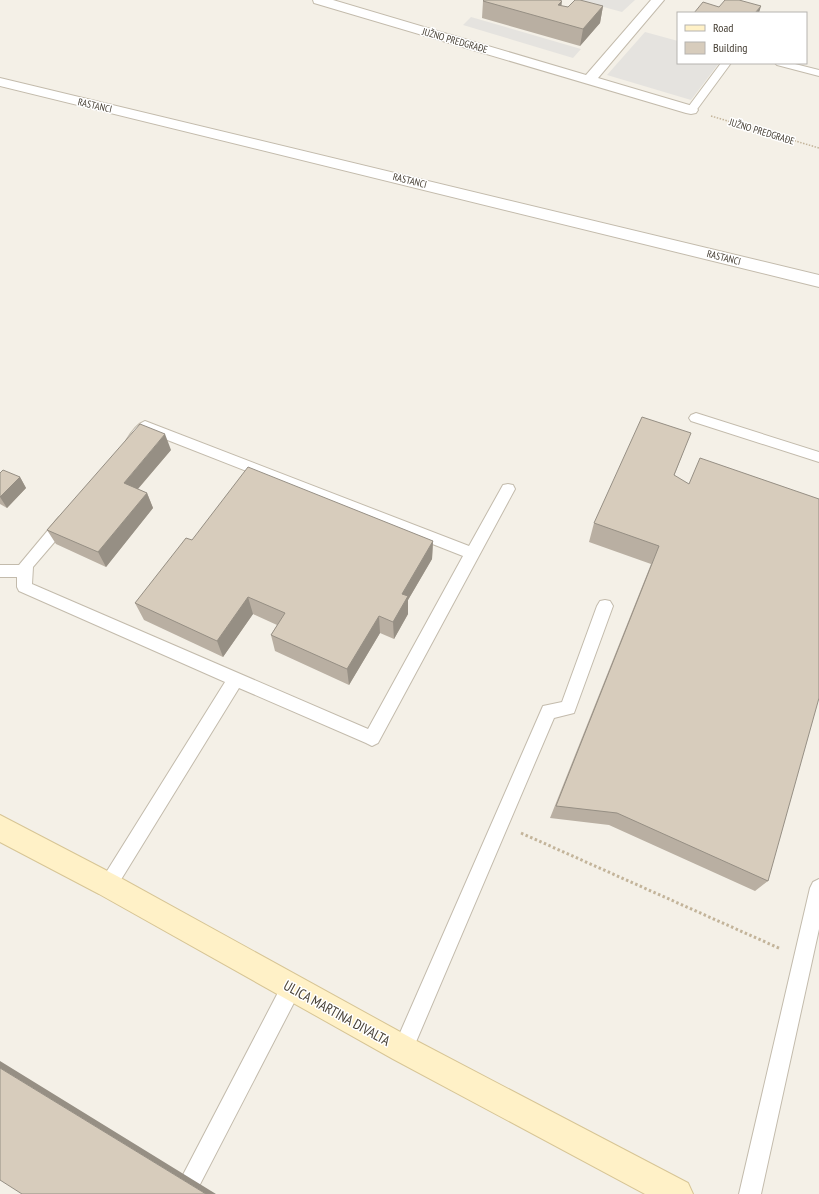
<svg xmlns="http://www.w3.org/2000/svg" width="819" height="1194" viewBox="0 0 819 1194" font-family="'PT Sans Narrow',sans-serif">
<style>
.parking{fill:#e5e3df}
.lines{fill:none;stroke-linecap:round;stroke-linejoin:round}
.lane-casing{stroke:#c3bbac;stroke-width:2}
.street-casing{stroke:#c3bbac;stroke-width:2}
.secondary-casing{stroke:#d7c595;stroke-width:2}
.path-far1{stroke:#c3b49a;stroke-width:1.5;stroke-dasharray:1.5 1.5;stroke-linecap:butt}
.path{stroke:#c3b49a;stroke-width:3;stroke-dasharray:2.5 2.5;stroke-linecap:butt}
.lane{fill:#fff;fill-rule:evenodd}
.street{fill:#fff;fill-rule:evenodd}
.secondary{fill:#fff1c7;fill-rule:evenodd}
.wall{fill:#b9afa2}
.shaded-wall{fill:#968f84}
.building{fill:#d7ccbc;stroke:#968f84}
.labels{text-anchor:middle;stroke-width:3;stroke-linejoin:round;paint-order:stroke}
.far-street-label{font-size:10px;fill:#484136;stroke:#fff}
.near-street-label{font-size:14px;fill:#484136;stroke:#fff}
</style>
<rect width="100%" height="100%" fill="#f4f0e7"/>
<path class="parking" d="M 578,0 L 635,0 L 622,12 Z
M 471,17 L 581,49 L 573,58 L 463,25 Z
M 645,32 L 678,41 L 678,63 L 719,63 L 691,100 L 607,75 Z"/>
<g class="lines">
<defs>
<path id="lane" d="M 721,63 L 731,63 L 695,112 L 687,112 L 686,110 Z
M 775,63 L 791,63 L 819,70 L 819,76 L 777,65 Z
M 696,413 L 819,452 L 819,462 L 691,421 L 689,418 L 691,415 Z
M 145,421 L 469,546 L 503,485 L 508,484 L 513,485 L 515,489 L 378,743 L 372,746 L 366,743 L 239,688 L 114,891 L 108,894 L 102,891 L 99,885 L 102,879 L 225,682 L 19,591 L 17,587 L 17,577 L 0,577 L 0,565 L 19,565 L 59,517 L 64,515 L 69,517 L 71,521 L 69,525 L 33,567 L 32,584 L 368,729 L 463,556 L 147,432 C 142,439 138,448 128,445 L 126,441 C 130,434 137,424 145,421 Z
M 605,600 L 610,601 L 613,606 L 574,713 L 554,718 L 410,1056 L 403,1059 L 396,1056 L 393,1049 L 396,1042 L 543,706 L 562,702 L 597,606 L 600,601 Z
M 819,879 L 819,929 L 761,1194 L 739,1194 L 810,888 L 813,882 Z
M 291,978 L 298,981 L 301,988 L 298,995 L 195,1194 L 173,1194 L 284,981 Z"/>
<path id="street" d="M 313,0 L 333,0 L 586,75 L 651,0 L 664,0 L 598,78 L 696,107 L 698,110 L 696,113 L 691,114 L 686,113 L 314,3 Z
M 0,78 L 819,275 L 819,287 L 0,86 Z"/>
<path id="secondary" d="M 0,815 L 117,876 L 413,1039 L 688,1183 L 693,1194 L 645,1194 L 393,1059 L 99,894 L 0,842 Z"/>
</defs>
<use href="#lane" class="lane-casing"/>
<use href="#street" class="street-casing"/>
<use href="#secondary" class="secondary-casing"/>
<path class="path-far1" d="M 711,116 L 819,148"/>
<path class="path" d="M 521,833 L 781,949"/>
<use href="#lane" class="lane"/>
<use href="#street" class="street"/>
<use href="#secondary" class="secondary"/>
</g>
<path class="wall" d="M 483,1 L 561,6 L 568,7 L 603,6 L 600,23 L 580,46 L 482,18 Z
M 171,450 L 138,489 L 147,493 L 153,508 L 106,567 L 56,544 L 47,530 Z
M 683,453 L 674,476 L 768,881 L 755,891 L 609,825 L 550,818 L 651,564 L 589,542 L 594,523 Z
M 0,473 L 20,477 L 26,488 L 7,508 L 0,504 Z
M 192,540 L 433,541 L 432,559 L 408,600 L 408,614 L 394,639 L 380,633 L 349,685 L 275,651 L 271,635 L 277,625 L 253,614 L 223,657 L 144,620 L 135,603 Z"/>
<path class="shaded-wall" d="M 562,1 L 560,18 L 558,5 Z
M 603,6 L 600,23 L 580,46 L 583,29 Z
M 761,6 L 759,13 L 755,13 Z
M 165,434 L 171,450 L 130,498 L 124,483 Z
M 20,477 L 26,488 L 7,508 L 0,497 Z
M 147,493 L 153,508 L 106,567 L 98,552 Z
M 433,541 L 432,559 L 408,600 L 408,614 L 394,639 L 393,622 L 402,594 Z
M 248,597 L 253,614 L 223,657 L 217,641 Z
M 379,616 L 380,633 L 349,685 L 347,669 Z
M 0,1061 L 216,1194 L 206,1194 L 0,1068 Z"/>
<path class="building" d="M 484,0 L 559,0 L 562,1 L 558,5 L 568,7 L 575,0 L 580,0 L 603,6 L 583,29 L 483,1 Z
M 725,0 L 739,0 L 761,6 L 755,13 L 694,13 L 703,2 L 719,7 Z
M 642,417 L 691,433 L 674,475 L 689,484 L 700,458 L 819,499 L 819,698 L 768,881 L 617,813 L 556,806 L 659,546 L 594,523 Z
M 140,424 L 165,434 L 124,483 L 147,493 L 98,552 L 47,530 Z
M 248,467 L 433,541 L 402,594 L 408,596 L 393,622 L 379,616 L 347,669 L 271,635 L 285,613 L 248,597 L 217,641 L 135,603 L 186,538 L 192,540 Z
M 3,470 L 20,477 L 0,497 L 0,473 Z
M 0,1068 L 206,1194 L 22,1194 L 0,1180 Z"/>
<g class="labels">
<g class="far-street-label">
<text transform="translate(455 40) rotate(16)" y="4">JUŽNO PREDGRAĐE</text>
<text transform="translate(95 105) rotate(13)" y="4">RASTANCI</text>
<text transform="translate(762 131) rotate(17)" y="4">JUŽNO PREDGRAĐE</text>
<text transform="translate(410 180) rotate(14)" y="4">RASTANCI</text>
<text transform="translate(724 257) rotate(14)" y="4">RASTANCI</text>
</g>
<g class="near-street-label">
<text transform="translate(337 1013) rotate(29)" y="5">ULICA MARTINA DIVALTA</text>
</g>
</g>
<rect x="677" y="12" width="130" height="52" fill="#ffffff" stroke="#b6b3af"/>
<rect x="685" y="25" width="20" height="6" fill="#fff1c7" stroke="#b6b3af"/>
<text x="713" y="32" font-size="12" fill="#484136">Road</text>
<rect x="685" y="42" width="20" height="12" fill="#d7ccbc" stroke="#b6b3af"/>
<text x="713" y="52" font-size="12" fill="#484136">Building</text>
</svg>
